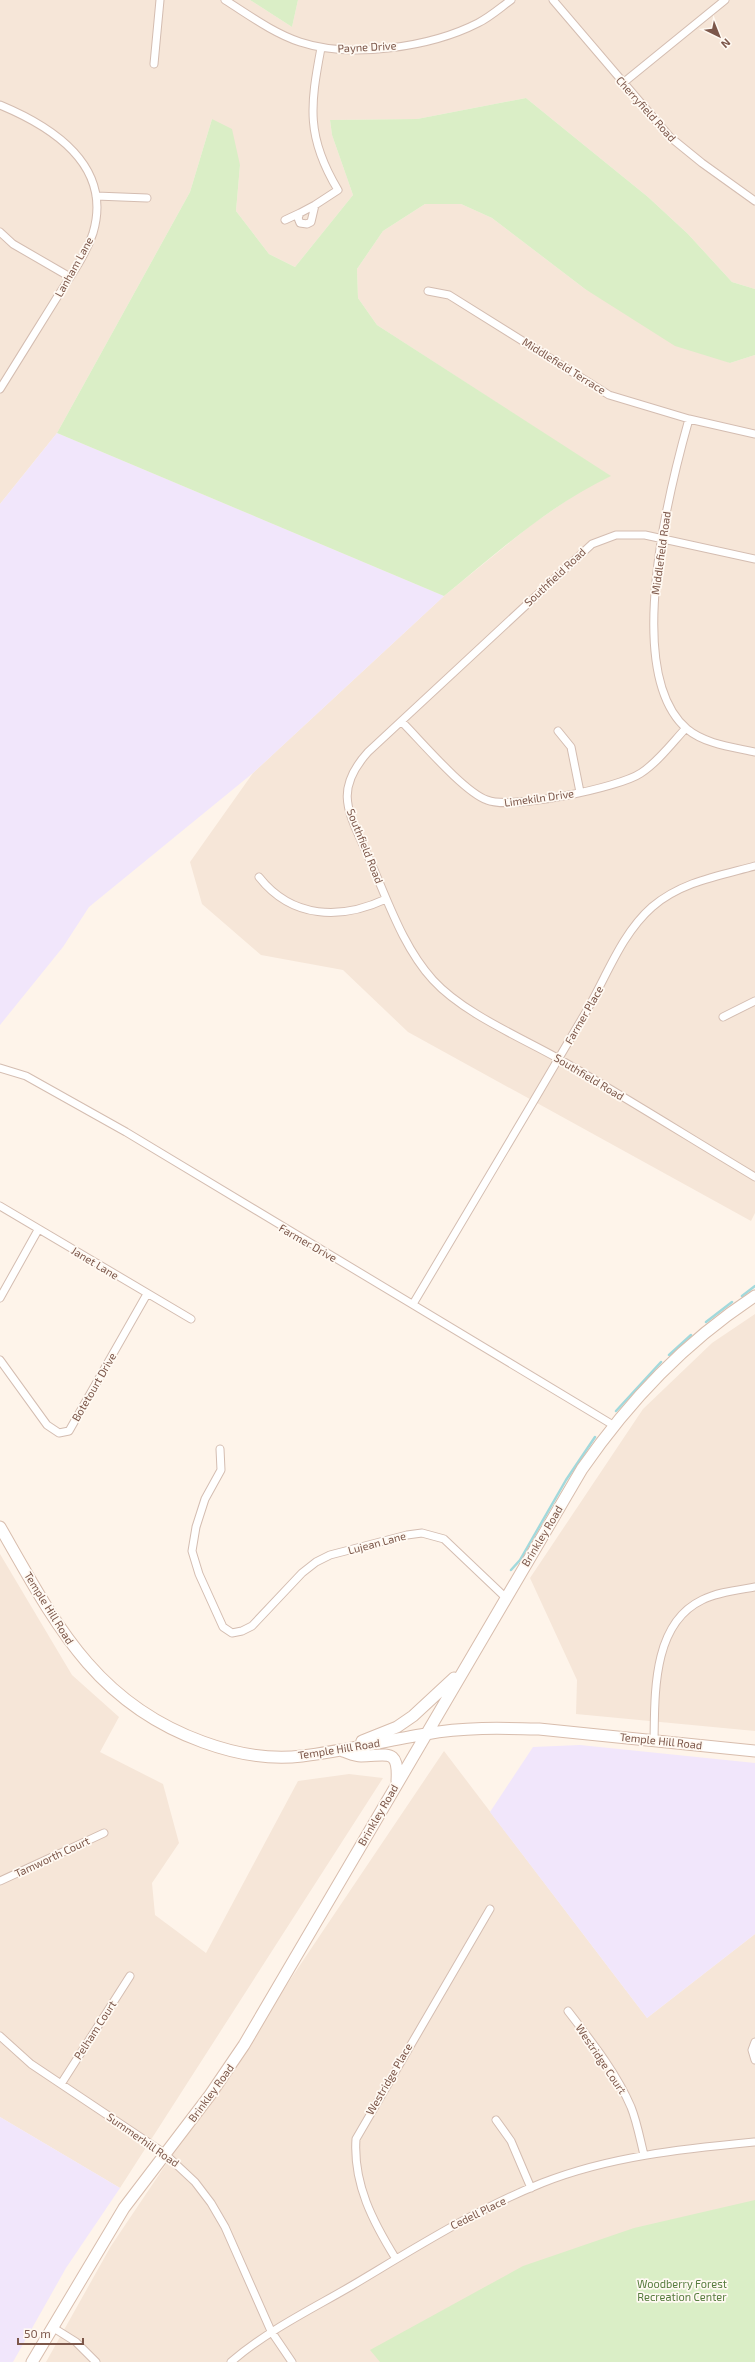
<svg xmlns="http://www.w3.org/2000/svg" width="755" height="2362" viewBox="0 0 755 2362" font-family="'Exo 2',sans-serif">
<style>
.residential{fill:#f6e6d8}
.education{fill:#f1e6fb}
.green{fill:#daeec6}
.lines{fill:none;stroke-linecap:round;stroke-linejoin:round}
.stream{stroke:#a2d9dc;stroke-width:2.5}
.minor-casing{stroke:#d4bdb1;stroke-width:9}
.secondary-casing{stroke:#d8bdad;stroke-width:13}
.minor{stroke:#fff;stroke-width:7}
.secondary{stroke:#fff;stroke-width:11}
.labels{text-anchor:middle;stroke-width:3.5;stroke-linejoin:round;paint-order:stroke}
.street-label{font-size:11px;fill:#7c574a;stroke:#fff9f2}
.park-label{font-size:11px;fill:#567c3e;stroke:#fff9f2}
</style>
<rect width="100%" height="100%" fill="#fef4ea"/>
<path class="residential" d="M 0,0 L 250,0 L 292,27 L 298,0 L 755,0 L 755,289 L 732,282 L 688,234 L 648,197 L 526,98 L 417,119 L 330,120 L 332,135 L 353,195 L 295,267 L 269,254 L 236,211 L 240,165 L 212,119 L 190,192 L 57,433 L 0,504 Z
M 425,204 L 461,204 L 492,218 L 585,289 L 730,363 L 755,355 L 755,1213 L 751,1221 L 408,1032 L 343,970 L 261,955 L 202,904 L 190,862 L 253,773 L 444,596 L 531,525 L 582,490 L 610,476 L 377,325 L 358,298 L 357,269 L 383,231 Z
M 755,1314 L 755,1731 L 576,1714 L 577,1680 L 530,1578 L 643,1409 L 712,1343 Z
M 0,1554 L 72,1675 L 119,1717 L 100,1752 L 163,1784 L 179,1843 L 152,1883 L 155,1915 L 206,1953 L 298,1781 L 349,1774 L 383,1778 L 120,2188 L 0,2117 Z
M 444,1751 L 647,2018 L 755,1934 L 755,2362 L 46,2362 L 111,2246 Z"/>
<path class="education" d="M 57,433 L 444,596 L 253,773 L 89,907 L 63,947 L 0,1025 L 0,504 Z
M 580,1745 L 755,1763 L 755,1934 L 647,2018 L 490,1812 L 533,1747 Z
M 0,2117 L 120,2188 L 66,2268 L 13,2362 L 0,2362 Z"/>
<path class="green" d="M 250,0 L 298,0 L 292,27 Z
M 526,98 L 648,197 L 688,234 L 732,282 L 755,289 L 755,355 L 730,363 L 675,346 L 585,289 L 492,218 L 461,204 L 425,204 L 383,231 L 357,269 L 358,298 L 377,325 L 611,476 C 548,506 497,553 444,596 L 57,433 L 190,192 L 212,119 L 232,129 L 240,165 L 236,211 L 269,254 L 295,267 L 353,195 L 332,135 L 330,120 L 417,119 Z
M 755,2200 L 755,2362 L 380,2362 L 370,2350 L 523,2266 L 634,2228 Z"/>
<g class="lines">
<path class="stream" d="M 742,1296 L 755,1286
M 706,1322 L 732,1302
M 669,1355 L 691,1335
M 616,1411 L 661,1362
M 511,1570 L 520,1560 L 566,1480 L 595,1437"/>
<defs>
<path id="minor" d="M 225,0 C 249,15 273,33 300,42 C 351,59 431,47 478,23 C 490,17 500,8 511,0
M 553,0 L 670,137 L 702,163 L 755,201
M 154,64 L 160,0
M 623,83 L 725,0
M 0,105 C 53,127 113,166 93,233 C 85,257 69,278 56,299 C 37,329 19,359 0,389
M 96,196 L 147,198
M 315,205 L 300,213 L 298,218 L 300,223 L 307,224 L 311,222 L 315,205 L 338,190 C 306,137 310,106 321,48
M 285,220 L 300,213
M 0,232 L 13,244 L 70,277
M 428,291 L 449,295 L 609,395 L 689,419 L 755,434
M 689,419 C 669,490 622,673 687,729 C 705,744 732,747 755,752
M 755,559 L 645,535 L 616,535 L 592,544 L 368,752 C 332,792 350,814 368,856 C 387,898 402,946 433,980 C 463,1013 520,1037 559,1059 C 625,1097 690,1138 755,1177
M 402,722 C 421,741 464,792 487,800 C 510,810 619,788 641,773 C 658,762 672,743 686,728
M 558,731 L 571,747 L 580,792
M 259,877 C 292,919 341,920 386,899
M 723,1017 L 755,1001
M 0,1068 L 26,1076 L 126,1132 L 613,1425
M 0,1206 L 191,1319
M 0,1298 L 38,1230
M 413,1304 C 470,1208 527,1113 583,1017 C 605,981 620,935 652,907 C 681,882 718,876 755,866
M 0,1360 L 47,1425 L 59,1433 L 69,1431 L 147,1294
M 220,1449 L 221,1470 L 205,1499 L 196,1527 L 192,1551 L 199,1574 L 223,1627 L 232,1633 L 242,1631 L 252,1626 L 302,1573 L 316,1562 L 330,1555 L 407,1535 L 422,1533 L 444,1539 L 505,1597
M 654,1741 C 655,1694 652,1624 702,1600 C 718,1592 738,1590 755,1587
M 0,1881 L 104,1833
M 568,2011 C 591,2041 616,2072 631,2107 C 637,2122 640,2139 644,2155
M 0,2036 L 31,2064 L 164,2153 L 195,2182 L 211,2203 L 225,2227 L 271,2331 L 292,2362
M 755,2042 L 752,2050 L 755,2060
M 61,2084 L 130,1976
M 496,2120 L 511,2141 L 531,2188
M 396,2259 C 373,2222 353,2184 356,2139 L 490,1909
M 52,2327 L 76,2342 L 96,2362
M 231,2362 C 268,2330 312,2309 353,2285 C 415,2248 475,2210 542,2183 C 610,2156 683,2149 755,2142"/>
<path id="secondary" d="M 0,1527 C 54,1621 94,1703 203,1742 C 233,1753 269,1760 302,1756 C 343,1751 384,1741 426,1734 C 463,1727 501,1728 539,1729 L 755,1751
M 362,1741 L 397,1727 L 413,1716 L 454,1678
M 343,1751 C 349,1753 355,1756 361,1756 C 387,1756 399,1747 397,1781
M 32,2362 L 124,2208 L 210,2095 L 244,2045 L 582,1469 C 630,1400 684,1343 755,1296"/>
</defs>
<use href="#minor" class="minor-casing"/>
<use href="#secondary" class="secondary-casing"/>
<use href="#minor" class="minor"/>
<use href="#secondary" class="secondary"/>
</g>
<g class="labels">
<g class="street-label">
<text transform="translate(367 47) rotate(-3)" y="4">Payne Drive</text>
<text transform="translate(646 109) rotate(48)" y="4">Cherryfield Road</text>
<text transform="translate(74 267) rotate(-61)" y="4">Lanham Lane</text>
<text transform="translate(564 366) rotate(32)" y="4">Middlefield Terrace</text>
<text transform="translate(661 553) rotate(-82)" y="4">Middlefield Road</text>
<text transform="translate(555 577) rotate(-43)" y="4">Southfield Road</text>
<text transform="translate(539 798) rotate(-8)" y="4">Limekiln Drive</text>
<text transform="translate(365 846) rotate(68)" y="4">Southfield Road</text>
<text transform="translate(584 1015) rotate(-60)" y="4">Farmer Place</text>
<text transform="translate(589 1077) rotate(31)" y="4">Southfield Road</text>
<text transform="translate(308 1243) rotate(30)" y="4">Farmer Drive</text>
<text transform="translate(95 1263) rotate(31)" y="4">Janet Lane</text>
<text transform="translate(94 1387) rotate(-60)" y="4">Botetourt Drive</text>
<text transform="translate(542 1536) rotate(-59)" y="4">Brinkley Road</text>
<text transform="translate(377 1543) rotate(-15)" y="4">Lujean Lane</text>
<text transform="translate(49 1608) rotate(58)" y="4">Temple Hill Road</text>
<text transform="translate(661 1741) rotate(6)" y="4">Temple Hill Road</text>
<text transform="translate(339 1749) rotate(-9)" y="4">Temple Hill Road</text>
<text transform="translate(378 1815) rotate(-60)" y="4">Brinkley Road</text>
<text transform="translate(52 1857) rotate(-25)" y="4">Tamworth Court</text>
<text transform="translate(95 2030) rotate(-57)" y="4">Pelham Court</text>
<text transform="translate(601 2059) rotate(56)" y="4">Westridge Court</text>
<text transform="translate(389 2079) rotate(-60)" y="4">Westridge Place</text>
<text transform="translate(211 2093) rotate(-54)" y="4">Brinkley Road</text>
<text transform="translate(143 2140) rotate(35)" y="4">Summerhill Road</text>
<text transform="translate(478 2213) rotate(-26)" y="4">Cedell Place</text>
</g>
<g class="park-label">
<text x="682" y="2288">Woodberry Forest<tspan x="682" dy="13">Recreation Center</tspan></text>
</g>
</g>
<g transform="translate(719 36) rotate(137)" stroke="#fff9f2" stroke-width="3" paint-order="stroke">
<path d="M0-3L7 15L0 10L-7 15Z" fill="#7c574a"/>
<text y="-6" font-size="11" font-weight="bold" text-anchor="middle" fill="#7c574a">N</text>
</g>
<path d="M18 2338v6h65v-6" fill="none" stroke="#7c574a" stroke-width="2"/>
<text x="24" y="2338" font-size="12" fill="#7c574a" stroke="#fff9f2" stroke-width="3" paint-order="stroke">50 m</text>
</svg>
